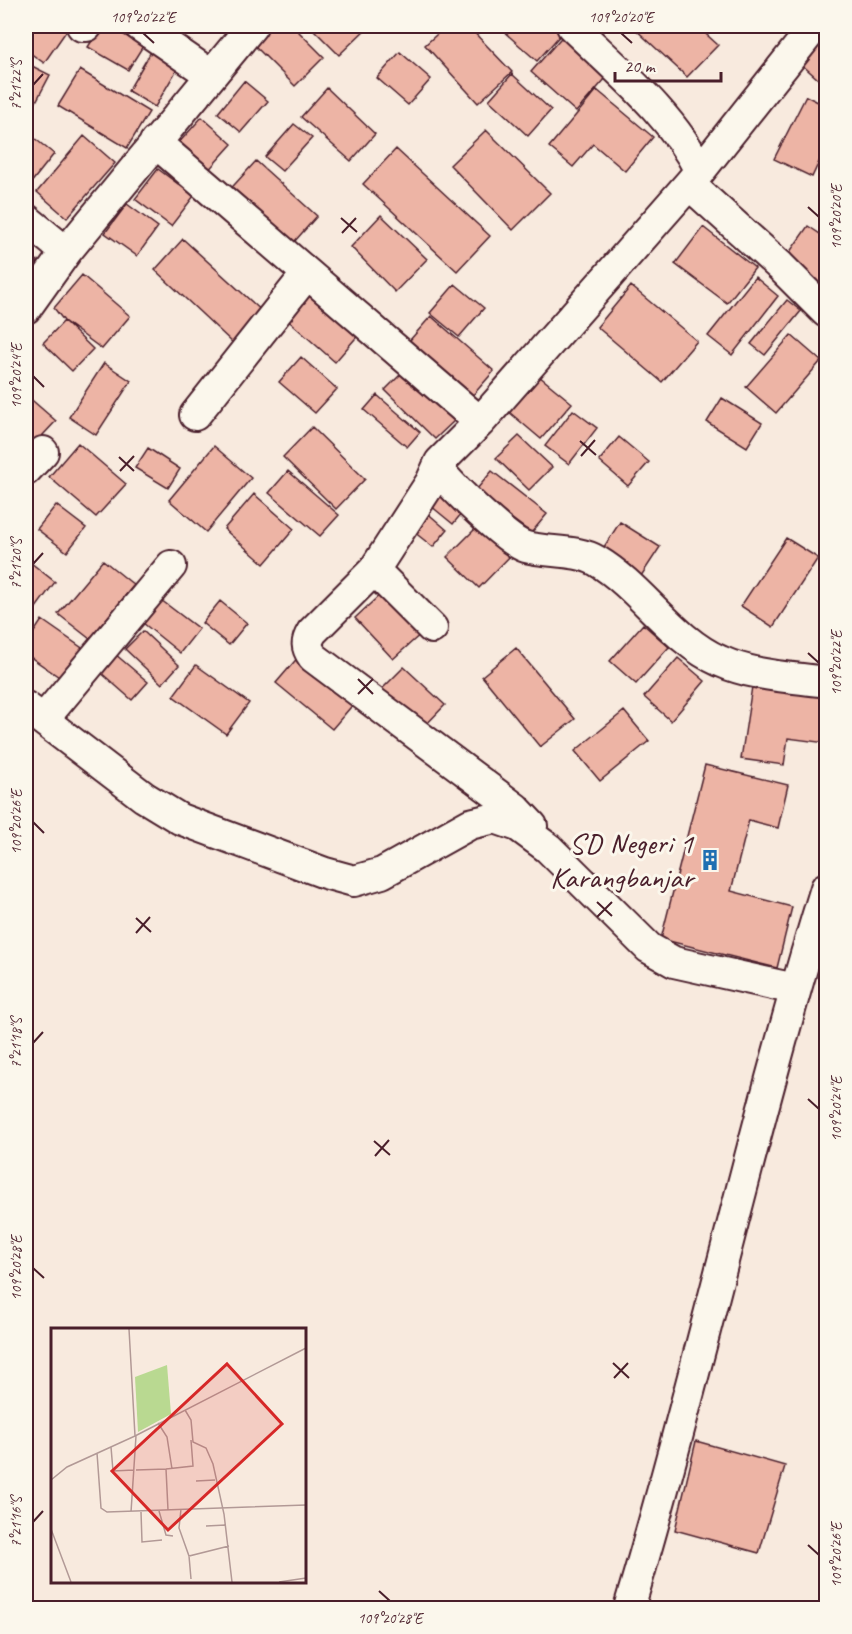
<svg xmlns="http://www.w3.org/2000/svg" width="852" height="1634" viewBox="0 0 852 1634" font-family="Caveat,sans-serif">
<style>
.building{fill:#edb4a5;stroke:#4a1f2b;stroke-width:1.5}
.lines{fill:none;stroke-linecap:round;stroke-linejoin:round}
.street-casing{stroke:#4a1f2b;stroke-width:34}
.street{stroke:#fbf7ec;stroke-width:30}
.ticks{fill:none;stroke:#4a1f2b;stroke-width:2}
.labels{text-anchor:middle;stroke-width:6;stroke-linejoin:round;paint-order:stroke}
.poi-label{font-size:30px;fill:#4a1f2b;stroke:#fbf7ec;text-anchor:end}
.inset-road{fill:none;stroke:#b29996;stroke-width:1.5}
.view{fill:#d62828;fill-opacity:0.15;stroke:#d62828;stroke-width:3}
.inset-edge{fill:none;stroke:#4a1f2b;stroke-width:3}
.neatline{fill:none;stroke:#4a1f2b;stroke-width:2}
.ticks-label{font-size:15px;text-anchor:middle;fill:#4a1f2b}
</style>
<rect width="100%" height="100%" fill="#f8eade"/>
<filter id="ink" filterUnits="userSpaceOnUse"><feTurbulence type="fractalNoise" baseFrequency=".0167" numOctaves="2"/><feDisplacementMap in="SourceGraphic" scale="12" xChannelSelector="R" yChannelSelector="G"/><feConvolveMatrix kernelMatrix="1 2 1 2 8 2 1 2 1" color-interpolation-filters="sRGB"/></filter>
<g filter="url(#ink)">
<path class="building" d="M 26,26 L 60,26 L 67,30 L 44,63 L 26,50 Z
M 101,26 L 109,26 L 143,46 L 128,70 L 88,47 Z
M 269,26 L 293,26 L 324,57 L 295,86 L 252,43 Z
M 310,26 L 369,26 L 339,55 Z
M 446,26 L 468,26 L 512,72 L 478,103 L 425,45 Z
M 506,26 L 556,26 L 563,32 L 537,61 L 502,30 Z
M 632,26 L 697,26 L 718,45 L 687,77 Z
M 567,31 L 613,70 L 576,112 L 531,72 Z
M 826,34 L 826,86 L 801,64 Z
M 152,50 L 179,66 L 155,107 L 128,91 Z
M 400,52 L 431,79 L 408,105 L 377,78 Z
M 26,63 L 50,75 L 31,111 L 26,109 Z
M 80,70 L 149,112 L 127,148 L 58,106 Z
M 512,74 L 551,110 L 528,136 L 489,100 Z
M 244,81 L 268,101 L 241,132 L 218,113 Z
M 327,88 L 375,134 L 351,161 L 301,117 Z
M 597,90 L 653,137 L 625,171 L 593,144 L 573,167 L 549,147 Z
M 806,96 L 826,106 L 826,147 L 812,177 L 774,159 Z
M 202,117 L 232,144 L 205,174 L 175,147 Z
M 294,124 L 312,138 L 282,171 L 265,157 Z
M 486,130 L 550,193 L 513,230 L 450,165 Z
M 28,133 L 54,154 L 26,189 L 26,136 Z
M 84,136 L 115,163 L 67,218 L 37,192 Z
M 396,149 L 490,236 L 457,271 L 363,184 Z
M 256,161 L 317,216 L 287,250 L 225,195 Z
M 158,169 L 194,196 L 171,226 L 135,199 Z
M 127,204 L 158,227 L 137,256 L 105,233 Z
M 381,215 L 427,259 L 395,292 L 351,247 Z
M 808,226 L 826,238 L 826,287 L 822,294 L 780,266 Z
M 703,227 L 755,268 L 727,303 L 675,264 Z
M 183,239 L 264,313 L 234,344 L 155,270 Z
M 26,253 L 38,261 L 26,281 Z
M 82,275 L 130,316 L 102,349 L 64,321 L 54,308 Z
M 755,277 L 778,296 L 732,355 L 708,336 Z
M 455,284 L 484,308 L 459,337 L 430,313 Z
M 631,286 L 697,341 L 662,382 L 597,327 Z
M 309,287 L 361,332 L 335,362 L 283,316 Z
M 787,300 L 801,311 L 765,355 L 751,344 Z
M 431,316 L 494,371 L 466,403 L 403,348 Z
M 64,321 L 93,349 L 72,371 L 43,343 Z
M 791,335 L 821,361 L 776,413 L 746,387 Z
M 301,357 L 337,389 L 315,413 L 279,382 Z
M 104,363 L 131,381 L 96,435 L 69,417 Z
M 405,370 L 455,420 L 435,439 L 385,390 Z
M 539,376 L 572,403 L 541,439 L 509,412 Z
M 26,395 L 56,421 L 26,453 Z
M 377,395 L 420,432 L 407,447 L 364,410 Z
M 722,398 L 762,423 L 747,447 L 707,422 Z
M 573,410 L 597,428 L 569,464 L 545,446 Z
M 312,427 L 365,479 L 336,509 L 283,457 Z
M 519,436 L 552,467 L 529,490 L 496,458 Z
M 619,437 L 649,462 L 628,486 L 599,461 Z
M 78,443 L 126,484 L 96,517 L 49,477 Z
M 214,446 L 251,478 L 206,532 L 169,500 Z
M 148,448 L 180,469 L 168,488 L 135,468 Z
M 288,471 L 339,515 L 320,536 L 269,493 Z
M 492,471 L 547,514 L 527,538 L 472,495 Z
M 445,490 L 466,508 L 453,524 L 431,506 Z
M 254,494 L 294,529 L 264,564 L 224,529 Z
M 56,505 L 86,528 L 67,552 L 37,529 Z
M 424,510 L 447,530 L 433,547 L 409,528 Z
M 483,521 L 514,552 L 479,588 L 447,557 Z
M 620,522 L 660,547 L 641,576 L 602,550 Z
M 786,538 L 818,558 L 773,627 L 741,606 Z
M 26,559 L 55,582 L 30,616 L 26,613 Z
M 103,560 L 134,585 L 90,639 L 58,614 Z
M 385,590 L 423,632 L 393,659 L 355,618 Z
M 161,600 L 199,629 L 180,653 L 143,623 Z
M 220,601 L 247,623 L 229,645 L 202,623 Z
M 42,620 L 85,650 L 65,681 L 26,654 L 26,644 Z
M 643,624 L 669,647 L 636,684 L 610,661 Z
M 143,631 L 179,665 L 162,684 L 125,649 Z
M 516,648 L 575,719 L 540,747 L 482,676 Z
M 115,654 L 148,682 L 132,700 L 99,671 Z
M 300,655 L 356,701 L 332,729 L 276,683 Z
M 678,658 L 705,681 L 671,721 L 644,697 Z
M 196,665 L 249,703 L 226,734 L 173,696 Z
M 404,667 L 445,705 L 421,730 L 380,691 Z
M 753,680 L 826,690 L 826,743 L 788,738 L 784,765 L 741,759 Z
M 624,711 L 649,741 L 600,781 L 575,751 Z
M 705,765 L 788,785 L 778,828 L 749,820 L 731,891 L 792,907 L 777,968 L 661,939 Z
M 826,1133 L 826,1156 L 820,1154 Z
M 696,1441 L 785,1466 L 759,1553 L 675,1530 Z"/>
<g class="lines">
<defs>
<path id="street" d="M 82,26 L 87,26
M 140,26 L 211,75
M 572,26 C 617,70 672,114 700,171 L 689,184 L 780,266 L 826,312
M 155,142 L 480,422 L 689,184
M 700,171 L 815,26
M 26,219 L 66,252
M 26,308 L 66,252 L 252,26
M 195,415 L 306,275
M 480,422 L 440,462 L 431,482 L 374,570 L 312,632 C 306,642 306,647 313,657 L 515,808 L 532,826
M 438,469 C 451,486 508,542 526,547 C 548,553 577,549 597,561 C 641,587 673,641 720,661 C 753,676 791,677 826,682
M 26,470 L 43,452
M 374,570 L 432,628
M 26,707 L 144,797 L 180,819 L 325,873 L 354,881 L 382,873 L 470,824 L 495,818 L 518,826 L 548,848 L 649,948 L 674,962 L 795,989
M 43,720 L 171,566
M 629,1608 C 700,1370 752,1126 826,888"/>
</defs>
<use href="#street" class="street-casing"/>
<use href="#street" class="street"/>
</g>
</g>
<path class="ticks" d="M 143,33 L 154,43M 621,33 L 632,43M 33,85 L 43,74M 808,207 L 819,217M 341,218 L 357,232M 342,233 L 356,218M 33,376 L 44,387M 580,441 L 596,455M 581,456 L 595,440M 119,457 L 134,471M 120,471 L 134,456M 33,564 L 43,553M 808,653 L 819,663M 358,679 L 373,694M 358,694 L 373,679M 33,822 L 44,833M 597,902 L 612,916M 597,917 L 612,902M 136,918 L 151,932M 136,933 L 150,917M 33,1043 L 43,1032M 808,1099 L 819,1109M 374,1141 L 390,1155M 375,1156 L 389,1140M 33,1268 L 44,1278M 613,1363 L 629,1378M 614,1378 L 628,1363M 33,1522 L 43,1511M 808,1545 L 819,1555M 379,1591 L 390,1601"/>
<defs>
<symbol id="building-bare" viewBox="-9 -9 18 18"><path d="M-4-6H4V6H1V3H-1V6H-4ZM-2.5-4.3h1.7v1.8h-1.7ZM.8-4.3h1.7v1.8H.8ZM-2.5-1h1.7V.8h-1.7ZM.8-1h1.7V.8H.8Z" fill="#1f6fb2" stroke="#fbf7ec" stroke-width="2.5" paint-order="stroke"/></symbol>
</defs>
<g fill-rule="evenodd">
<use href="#building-bare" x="695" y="845" width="30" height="30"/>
</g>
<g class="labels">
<g class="poi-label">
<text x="693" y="853">SD Negeri 1<tspan x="693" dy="34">Karangbanjar</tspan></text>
</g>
</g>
<g transform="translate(51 1328)">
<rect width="255" height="255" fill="#f8eade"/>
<path d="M 116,37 L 120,86 L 87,104 L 84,49 Z" fill="#b9d991"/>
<path class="inset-road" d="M 134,82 L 140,92 L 142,114 L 155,120 L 162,136 L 173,186 L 181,254M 107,95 L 116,109 L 121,141M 84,108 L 255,20M 60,119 L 62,143 L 83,142M 46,125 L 50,180 L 56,184 L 255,177M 115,141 L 142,138 L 140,112M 85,142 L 115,141 L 117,182M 0,152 L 16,139 L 84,108 L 78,1M 145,153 L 164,152M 130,181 L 128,200 L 138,228 L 178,218M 108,183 L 115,207 L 122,208M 80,184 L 85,108M 90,184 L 91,214 L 111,212M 155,198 L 175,197M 0,201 L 20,254M 138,228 L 140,251M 228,254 L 255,250"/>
<path class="view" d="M 176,36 L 231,96 L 117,202 L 61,143 Z"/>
<rect width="255" height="255" class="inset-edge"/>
</g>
<rect width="852" height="1634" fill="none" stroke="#fbf7ec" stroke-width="66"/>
<path d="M615 72v9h106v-9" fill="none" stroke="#4a1f2b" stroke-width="3"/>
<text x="624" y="72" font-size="18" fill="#4a1f2b" stroke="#fbf7ec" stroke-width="4.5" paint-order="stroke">20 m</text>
<rect x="33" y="33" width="786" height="1568" class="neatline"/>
<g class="ticks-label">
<text x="143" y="22">109°20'22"E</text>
<text x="621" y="22">109°20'20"E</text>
<text transform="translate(16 85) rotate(-90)" y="5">7°21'22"S</text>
<text transform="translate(836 217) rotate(-90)" y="5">109°20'20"E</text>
<text transform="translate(16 376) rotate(-90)" y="5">109°20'24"E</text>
<text transform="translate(16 564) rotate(-90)" y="5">7°21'20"S</text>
<text transform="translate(836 663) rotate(-90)" y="5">109°20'22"E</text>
<text transform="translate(16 822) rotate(-90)" y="5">109°20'26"E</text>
<text transform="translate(16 1043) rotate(-90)" y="5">7°21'18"S</text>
<text transform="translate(836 1109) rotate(-90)" y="5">109°20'24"E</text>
<text transform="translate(16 1268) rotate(-90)" y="5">109°20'28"E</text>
<text transform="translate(16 1522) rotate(-90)" y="5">7°21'16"S</text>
<text transform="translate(836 1555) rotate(-90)" y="5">109°20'26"E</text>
<text x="390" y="1623">109°20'28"E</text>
</g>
</svg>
